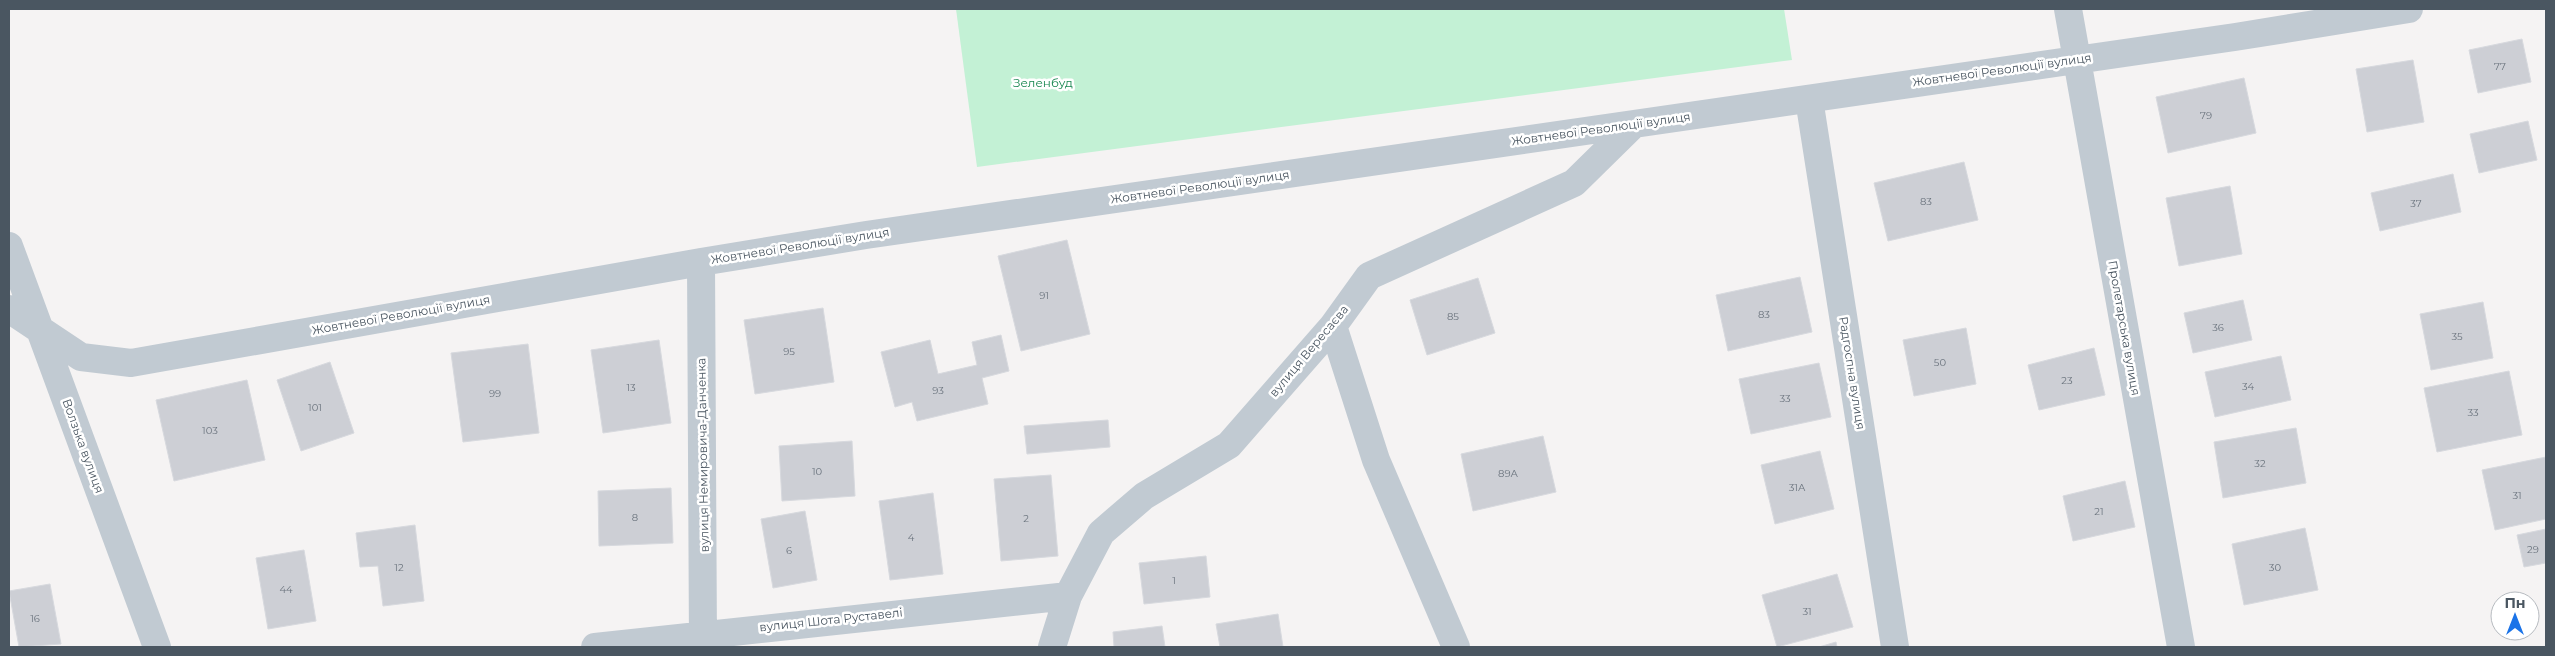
<svg xmlns="http://www.w3.org/2000/svg" width="2555" height="656" viewBox="0 0 2555 656" font-family="Montserrat,sans-serif">
<style>
.green{fill:#c3f1d5}
.building{fill:#cdcfd5;stroke:#d7d9de}
.lines{fill:none;stroke-linecap:round;stroke-linejoin:round}
.minor{stroke:#c1cad2;stroke-width:28}
.labels{text-anchor:middle;stroke-width:5;stroke-linejoin:round;paint-order:stroke}
.number-label{font-size:10px;fill:#6b747e}
.street-label{font-size:12px;fill:#4a5661;stroke:#fff}
.park-label{font-size:12px;fill:#17864f;stroke:#fff}
</style>
<rect width="100%" height="100%" fill="#f5f3f3"/>
<path class="green" d="M 956,9 L 1784,9 L 1792,60 L 977,167 Z"/>
<path class="building" d="M 2522,39 L 2531,82 L 2478,93 L 2469,50 Z
M 2413,60 L 2424,122 L 2367,132 L 2356,69 Z
M 2244,78 L 2256,133 L 2168,153 L 2156,97 Z
M 2528,121 L 2537,160 L 2479,173 L 2470,134 Z
M 1964,162 L 1978,220 L 1888,241 L 1874,183 Z
M 2453,174 L 2461,212 L 2380,231 L 2371,193 Z
M 2230,186 L 2242,254 L 2179,266 L 2166,198 Z
M 1067,240 L 1090,334 L 1021,351 L 998,256 Z
M 1800,277 L 1812,332 L 1728,351 L 1716,295 Z
M 1478,278 L 1495,333 L 1427,355 L 1410,300 Z
M 2243,300 L 2252,340 L 2193,353 L 2184,313 Z
M 2483,302 L 2493,358 L 2431,370 L 2420,314 Z
M 823,308 L 834,382 L 755,394 L 744,320 Z
M 1966,328 L 1976,384 L 1914,396 L 1903,340 Z
M 1001,335 L 1009,371 L 982,378 L 988,404 L 917,421 L 912,402 L 895,407 L 881,352 L 930,340 L 938,374 L 977,365 L 972,342 Z
M 659,340 L 671,423 L 603,433 L 591,350 Z
M 528,344 L 539,433 L 463,442 L 451,353 Z
M 2094,348 L 2105,395 L 2039,410 L 2028,365 Z
M 2281,356 L 2291,400 L 2215,417 L 2205,372 Z
M 330,362 L 354,433 L 301,451 L 277,380 Z
M 1819,363 L 1831,417 L 1751,434 L 1739,379 Z
M 2509,371 L 2522,435 L 2437,452 L 2424,388 Z
M 247,380 L 265,460 L 174,481 L 156,400 Z
M 1108,420 L 1110,447 L 1027,454 L 1024,426 Z
M 2296,428 L 2306,483 L 2223,498 L 2214,442 Z
M 1543,436 L 1556,492 L 1473,511 L 1461,454 Z
M 852,441 L 855,496 L 782,501 L 779,446 Z
M 1820,451 L 1834,509 L 1775,524 L 1761,465 Z
M 2546,457 L 2546,519 L 2495,530 L 2482,470 Z
M 1051,475 L 1058,556 L 1001,561 L 994,479 Z
M 2125,481 L 2135,527 L 2073,541 L 2063,496 Z
M 671,488 L 673,543 L 599,546 L 598,491 Z
M 933,493 L 943,574 L 890,580 L 879,501 Z
M 805,511 L 817,580 L 773,588 L 761,519 Z
M 415,525 L 424,601 L 383,606 L 378,566 L 360,567 L 356,533 Z
M 2305,528 L 2318,590 L 2244,605 L 2232,544 Z
M 2546,529 L 2546,563 L 2524,567 L 2517,535 Z
M 304,550 L 316,621 L 268,629 L 256,558 Z
M 1206,556 L 1210,597 L 1144,604 L 1139,563 Z
M 1837,574 L 1853,627 L 1777,647 L 1762,595 Z
M 50,584 L 61,644 L 19,647 L 9,591 Z
M 1278,614 L 1283,647 L 1220,647 L 1216,624 Z
M 1162,626 L 1165,647 L 1114,647 L 1113,632 Z
M 1836,642 L 1837,647 L 1819,647 Z"/>
<g class="lines">
<path class="minor" d="M 2068,9 L 2181,647
M 1809,99 L 1895,647
M 9,246 L 157,647
M 701,262 L 703,647
M 9,309 L 81,357 L 131,363 L 701,262 L 866,235 L 2235,37 L 2409,9
M 1333,326 L 1376,460 L 1456,647
M 595,647 L 1068,596
M 1052,647 L 1068,596 L 1101,533 L 1144,496 L 1229,445 L 1333,326 L 1369,276 L 1574,183 L 1633,125"/>
</g>
<g class="labels">
<g class="number-label">
<text x="2500" y="70">77</text>
<text x="2206" y="119">79</text>
<text x="1926" y="205">83</text>
<text x="2416" y="207">37</text>
<text x="1044" y="299">91</text>
<text x="1764" y="318">83</text>
<text x="1453" y="320">85</text>
<text x="2218" y="331">36</text>
<text x="2457" y="340">35</text>
<text x="789" y="355">95</text>
<text x="1940" y="366">50</text>
<text x="2067" y="384">23</text>
<text x="2248" y="390">34</text>
<text x="631" y="391">13</text>
<text x="938" y="394">93</text>
<text x="495" y="397">99</text>
<text x="1785" y="402">33</text>
<text x="315" y="411">101</text>
<text x="2473" y="416">33</text>
<text x="210" y="434">103</text>
<text x="2260" y="467">32</text>
<text x="817" y="475">10</text>
<text x="1508" y="477">89А</text>
<text x="1797" y="491">31А</text>
<text x="2517" y="499">31</text>
<text x="2099" y="515">21</text>
<text x="635" y="521">8</text>
<text x="1026" y="522">2</text>
<text x="911" y="541">4</text>
<text x="2533" y="553">29</text>
<text x="789" y="554">6</text>
<text x="399" y="571">12</text>
<text x="2275" y="571">30</text>
<text x="1174" y="584">1</text>
<text x="286" y="593">44</text>
<text x="1807" y="615">31</text>
<text x="35" y="622">16</text>
</g>
<g class="street-label">
<text transform="translate(2002 70) rotate(-8)" y="4">Жовтневої Революції вулиця</text>
<text transform="translate(1601 129) rotate(-8)" y="4">Жовтневої Революції вулиця</text>
<text transform="translate(1200 187) rotate(-8)" y="4">Жовтневої Революції вулиця</text>
<text transform="translate(800 246) rotate(-9)" y="4">Жовтневої Революції вулиця</text>
<text transform="translate(401 315) rotate(-10)" y="4">Жовтневої Революції вулиця</text>
<text transform="translate(2124 328) rotate(80)" y="4">Пролетарська вулиця</text>
<text transform="translate(1309 351) rotate(-50)" y="4">вулиця Вересаєва</text>
<text transform="translate(1852 373) rotate(81)" y="4">Радгоспна вулиця</text>
<text transform="translate(83 446) rotate(70)" y="4">Волзька вулиця</text>
<text transform="translate(703 455) rotate(-91)" y="4">вулиця Немировича-Данченка</text>
<text transform="translate(831 620) rotate(-6)" y="4">вулиця Шота Руставелі</text>
</g>
<g class="park-label">
<text x="1043" y="87">Зеленбуд</text>
</g>
</g>
<rect width="2555" height="656" fill="none" stroke="#4a5661" stroke-width="20"/>
<g transform="translate(2515 616)"><circle r="24" fill="#ffffff" stroke="#b7bbc0"/>
<path d="M0-4L9 19L0 12L-9 19Z" fill="#1a73e8"/>
<text y="-8" font-size="14" font-weight="bold" text-anchor="middle" fill="#4a5661">Пн</text>
</g>
</svg>
